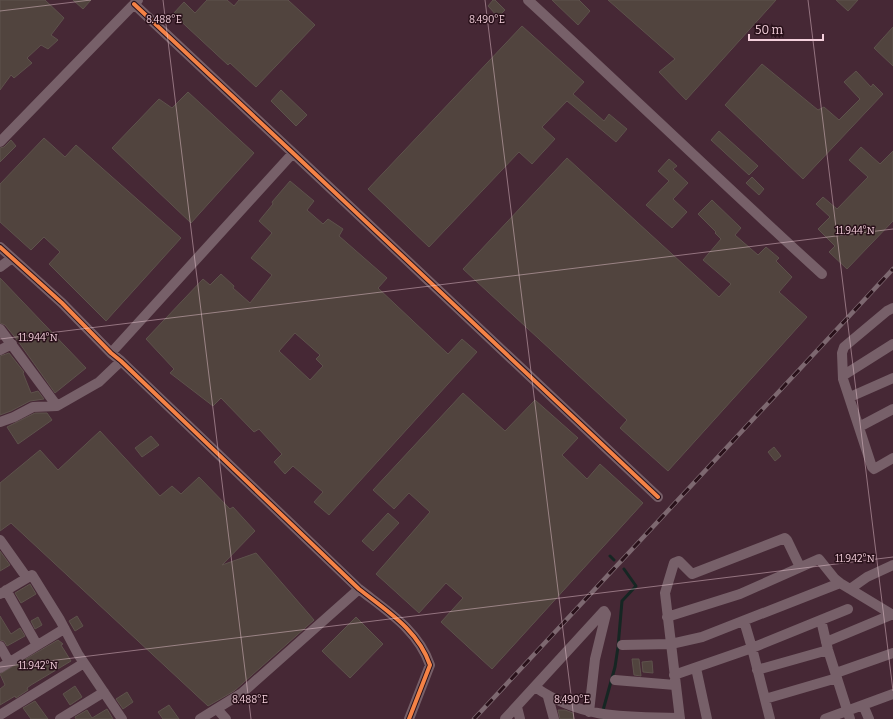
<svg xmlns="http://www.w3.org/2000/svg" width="893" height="719" viewBox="0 0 893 719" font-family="Bitter,serif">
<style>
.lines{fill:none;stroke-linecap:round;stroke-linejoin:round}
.stream{stroke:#162623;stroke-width:3}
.building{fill:#51443e;stroke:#5e524c;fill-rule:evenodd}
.street{stroke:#776069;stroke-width:10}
.rail-casing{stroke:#7d6870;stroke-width:4.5}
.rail{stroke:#29111a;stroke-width:3;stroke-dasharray:9;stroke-linecap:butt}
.cycleway-casing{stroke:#29111a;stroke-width:6}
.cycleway{stroke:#f48246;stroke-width:4}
.ticks{fill:none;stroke:#f4d0dc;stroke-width:1;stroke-opacity:0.45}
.ticks-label{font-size:10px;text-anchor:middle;fill:#f4d0dc;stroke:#29111a;stroke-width:3;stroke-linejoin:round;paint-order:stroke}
</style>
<rect width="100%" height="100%" fill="#462835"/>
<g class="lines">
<path class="stream" d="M 610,556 L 614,560
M 602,719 L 602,714 L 615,667 L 618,647 L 622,601 L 636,586 L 624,569"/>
</g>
<path class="building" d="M 0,0 L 45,0 L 64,18 L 51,35 L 58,40 L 48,49 L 41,45 L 27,58 L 32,63 L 14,78 L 11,75 L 0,90 Z
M 73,0 L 91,0 L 83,9 Z
M 207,0 L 227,0 L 234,6 L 239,0 L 288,0 L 315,25 L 256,87 L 230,63 L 228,65 L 173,14 L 184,2 L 195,13 Z
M 493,0 L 495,0 L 505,10 L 498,17 L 488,6 Z
M 552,0 L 579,0 L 590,11 L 578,25 Z
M 608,0 L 776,0 L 686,100 L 659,72 L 675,59 Z
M 836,0 L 858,0 L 848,11 Z
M 522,26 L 584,82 L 573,94 L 604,121 L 609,114 L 627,129 L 616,142 L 567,101 L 542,127 L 555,139 L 532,164 L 519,152 L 429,247 L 368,189 Z
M 893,27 L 893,66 L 874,48 Z
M 762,64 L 818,110 L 824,107 L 839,120 L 860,99 L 844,82 L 856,71 L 871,87 L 873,84 L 883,94 L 803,179 L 725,105 Z
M 281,90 L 307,115 L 296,126 L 271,101 Z
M 188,92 L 254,153 L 191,223 L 112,148 L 159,99 L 172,108 Z
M 719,131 L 758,166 L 749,175 L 711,140 Z
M 44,138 L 65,157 L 76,145 L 181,238 L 106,321 L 49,264 L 60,252 L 44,237 L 31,250 L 0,222 L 0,184 Z
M 11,140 L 16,146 L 0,162 L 0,148 L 4,147 Z
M 861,147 L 880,164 L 893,151 L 893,221 L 847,269 L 829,252 L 835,246 L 818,229 L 830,217 L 816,204 L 823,197 L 837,209 L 868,177 L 849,160 Z
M 567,158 L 719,297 L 731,284 L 703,260 L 721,239 L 715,233 L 716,232 L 698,214 L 712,200 L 741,228 L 735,235 L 758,255 L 766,247 L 779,258 L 776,261 L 792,277 L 779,292 L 807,317 L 668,471 L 620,428 L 627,420 L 463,269 Z
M 669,159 L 677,166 L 673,169 L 688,183 L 673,199 L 687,212 L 672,228 L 646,205 L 669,181 L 658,171 Z
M 752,177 L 764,189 L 759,195 L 746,183 Z
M 290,181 L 314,201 L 307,210 L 323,224 L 328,219 L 343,229 L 339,236 L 387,278 L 378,288 L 448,354 L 462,339 L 477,352 L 329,515 L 314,502 L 323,492 L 293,466 L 285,474 L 274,462 L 282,454 L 259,429 L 254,432 L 221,398 L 213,406 L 170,373 L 174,369 L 146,339 L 203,279 L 210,285 L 221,274 L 234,286 L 233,288 L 250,303 L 272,275 L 251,258 L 272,233 L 259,221 L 273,204 L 272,202 ZM 295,333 L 320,355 L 316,359 L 323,366 L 310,380 L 279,351 Z
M 0,278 L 86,368 L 55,393 L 18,341 L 5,325 L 0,323 Z
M 9,353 L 24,372 L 23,373 L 31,393 L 38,391 L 44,399 L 30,401 L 11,411 L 0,415 L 0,356 Z
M 463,393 L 505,431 L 535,400 L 578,438 L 562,455 L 587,479 L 600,464 L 643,503 L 492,669 L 441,622 L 463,598 L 446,583 L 419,613 L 376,574 L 430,512 L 409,493 L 394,509 L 373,490 Z
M 35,413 L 47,413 L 52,420 L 18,444 L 7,427 Z
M 100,431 L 160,496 L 172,486 L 181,494 L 199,477 L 230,509 L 233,507 L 255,531 L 222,565 L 256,553 L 314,620 L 234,691 L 208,706 L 11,523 L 0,531 L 0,483 L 40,450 L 58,470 Z
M 151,436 L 159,445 L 142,457 L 135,448 Z
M 774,447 L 781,456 L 775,461 L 768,452 Z
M 388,513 L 399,523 L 373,551 L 362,541 Z
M 0,551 L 10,565 L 0,571 Z
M 30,584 L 36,594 L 21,603 L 15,593 Z
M 0,616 L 11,634 L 20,628 L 25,636 L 7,646 L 4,641 L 0,640 Z
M 77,616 L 83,626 L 75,631 L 69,621 Z
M 38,617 L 42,625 L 35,629 L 31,621 Z
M 356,617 L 383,644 L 350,678 L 322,651 Z
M 58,640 L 63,644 L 61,645 L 71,661 L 31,685 L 27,688 L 28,690 L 16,698 L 15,696 L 0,705 L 0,689 L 5,685 L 0,674 Z
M 632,659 L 639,659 L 641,676 L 634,675 Z
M 652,661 L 653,673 L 643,672 L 642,662 Z
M 75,686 L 82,697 L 70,705 L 63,694 Z
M 127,692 L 133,702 L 123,709 L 116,699 Z
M 35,701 L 48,719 L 31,719 L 23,708 Z
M 169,705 L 179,719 L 163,719 L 158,712 Z
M 107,709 L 113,719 L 76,719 L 75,717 L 87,710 L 92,718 Z
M 558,710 L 565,710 L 573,713 L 574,719 L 560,719 Z"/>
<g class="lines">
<path class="street" d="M 528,0 C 627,91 723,184 822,274
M 134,4 L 293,153 L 658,497
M 0,142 L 138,0
M 0,247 L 62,303 L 111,353 L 121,361 L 359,589 C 387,611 418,630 430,665 L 409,719
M 0,267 L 12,258
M 893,308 L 887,311 L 844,347 L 842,353 L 843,379 L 872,467 L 874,469 L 893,458
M 0,329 L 57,406
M 0,350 L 12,344
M 111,353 L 293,153
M 844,375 L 893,344
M 850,397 L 893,378
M 0,422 L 14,417 L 33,407 L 57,406 L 99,382 L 121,361
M 859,427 L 893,409
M 0,540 L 27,578
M 850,589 L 867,577 L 893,565
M 6,590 L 37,645
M 0,594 L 32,575 L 60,620 L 78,654 L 122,719
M 667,617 L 740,594 L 819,559 L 835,579 L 840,583 L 893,615
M 821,620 L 828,650 L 850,719
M 744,621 L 752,648 L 770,719
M 826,642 L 893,614
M 622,645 L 671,644 L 702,637 L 840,583
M 0,646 L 9,662
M 0,668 L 64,629
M 696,668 L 707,719
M 757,670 L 828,650
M 836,673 L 893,653
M 674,675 L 752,648 L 848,609
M 615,680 L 675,685
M 535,687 C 581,719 626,717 680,718
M 548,697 L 554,719
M 765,699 L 837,678
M 863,705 L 869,719
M 517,707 L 520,719
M 217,709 L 226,719
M 0,715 L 84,663
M 60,719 L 104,692
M 200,719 L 242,693 L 359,589
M 505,719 L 604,611 L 606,614 L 595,659 L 589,712
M 680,719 L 665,593 L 674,563 L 679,561 L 692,574 L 785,538 L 787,540 L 800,567
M 825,719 L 893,694"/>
<defs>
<path id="rail" d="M 474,719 L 893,269"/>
</defs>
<use href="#rail" class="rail-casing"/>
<use href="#rail" class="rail"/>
<defs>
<path id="cycleway" d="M 134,4 L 293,153 L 658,497
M 0,247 L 62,303 L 111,353 L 121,361 L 359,589 C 387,611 418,630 430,665 L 409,719"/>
</defs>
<use href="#cycleway" class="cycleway-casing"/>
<use href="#cycleway" class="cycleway"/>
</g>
<path class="ticks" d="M 163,0 L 251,719M 485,0 L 574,719M 808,0 L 893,691M 0,11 L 91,0M 0,339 L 893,229M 0,667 L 893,557"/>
<g class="ticks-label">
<text x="164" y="23">8.488°E</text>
<text x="487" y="23">8.490°E</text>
<text x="855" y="234">11.944°N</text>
<text x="38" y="341">11.944°N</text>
<text x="855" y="562">11.942°N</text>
<text x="38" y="669">11.942°N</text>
<text x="250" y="703">8.488°E</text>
<text x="572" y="703">8.490°E</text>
</g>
<path d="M749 34v6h74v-6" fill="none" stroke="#f4d0dc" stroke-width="2"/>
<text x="755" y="34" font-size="12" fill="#f4d0dc" stroke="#29111a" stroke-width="3" paint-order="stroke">50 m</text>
</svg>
